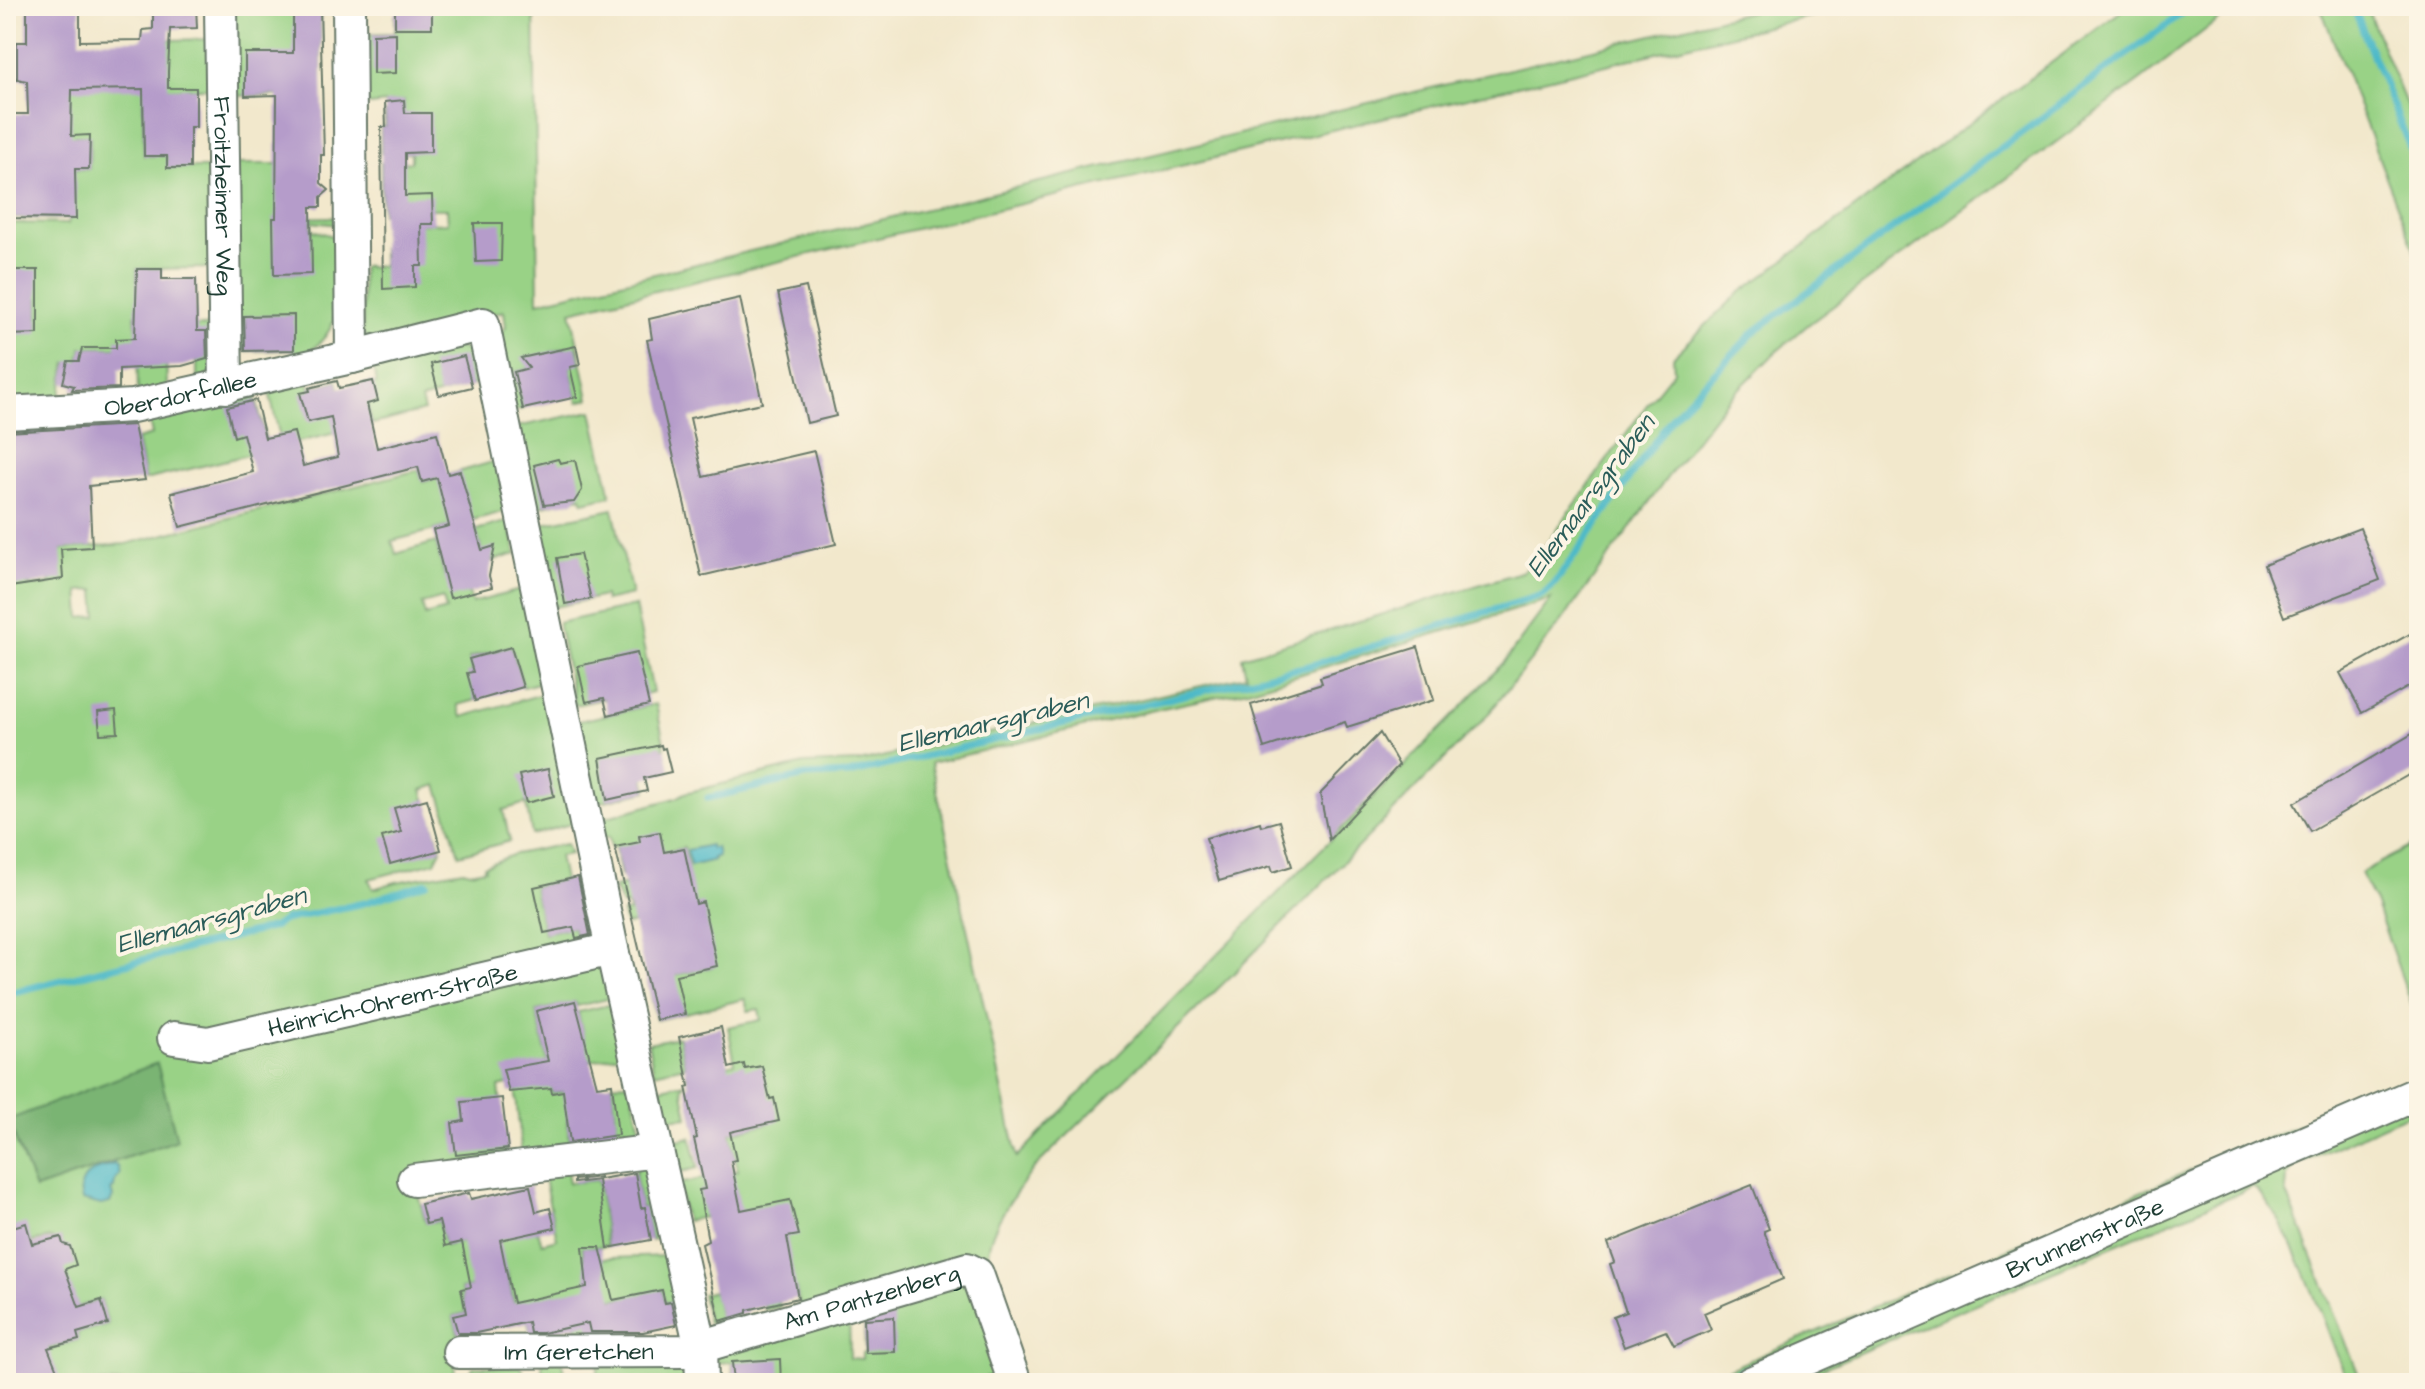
<svg xmlns="http://www.w3.org/2000/svg" width="2425" height="1389" viewBox="0 0 2425 1389" font-family="'Architects Daughter',sans-serif">
<style>
.green{fill:#99d286;stroke:#5c885d;stroke-width:2;fill-rule:evenodd}
.forest{fill:#7ab473;stroke:#4c7854;stroke-width:2}
.water{fill:#4db9c8;stroke:#367b7e;stroke-width:2}
.lines{fill:none;stroke-linecap:round;stroke-linejoin:round}
.stream{stroke:#4db9c8;stroke-width:7}
.building{fill:#b59cca}
.minor-casing{stroke:#697969;stroke-width:36}
.minor{stroke:#fff;stroke-width:32}
.labels{text-anchor:middle;stroke-width:8;stroke-linejoin:round;paint-order:stroke}
.street-label{font-size:24px;fill:#1f3d34;stroke:#fcf5e5}
.water-label{font-size:26px;font-style:italic;fill:#2a5c59;stroke:#fcf5e5}
</style>
<rect width="100%" height="100%" fill="#fcf5e5"/>
<filter id="ink" filterUnits="userSpaceOnUse"><feTurbulence type="fractalNoise" baseFrequency=".0125" numOctaves="2"/><feDisplacementMap in="SourceGraphic" scale="16" xChannelSelector="R" yChannelSelector="G"/><feConvolveMatrix kernelMatrix="1 2 1 2 8 2 1 2 1" color-interpolation-filters="sRGB"/></filter>
<filter id="wash" filterUnits="userSpaceOnUse"><feTurbulence type="fractalNoise" baseFrequency=".006" numOctaves="4" result="noise"/><feDisplacementMap in="SourceGraphic" scale="32" xChannelSelector="R" yChannelSelector="G"/><feGaussianBlur stdDeviation="1.8" result="paint"/><feColorMatrix in="noise" values="0 0 0 0 0 0 0 0 0 0 0 0 0 0 0 0 0 1.4 0 .05"/><feComposite in="paint" operator="in"/></filter>
<g filter="url(#wash)">
<rect width="100%" height="100%" fill="#f2e8cc"/>
<path class="green" d="M 228,6 L 320,6 L 321,84 L 297,95 L 230,96 Z
M 432,6 L 534,6 L 538,302 L 1773,6 L 1854,6 L 571,311 L 589,399 L 578,402 L 565,348 L 551,352 L 553,363 L 515,372 L 523,409 L 513,411 L 497,338 L 506,327 L 504,311 L 373,342 L 363,334 L 362,267 L 382,266 L 382,249 L 406,248 L 406,224 L 448,223 L 447,209 L 405,209 L 405,214 L 382,214 L 381,163 L 411,162 L 411,153 L 381,153 L 381,127 L 385,126 L 385,113 L 404,113 L 404,101 L 370,105 L 360,96 L 359,34 L 395,33 L 395,16 Z
M 2128,6 L 2236,6 L 2142,79 L 1809,324 L 1776,352 L 1724,404 L 1675,467 L 1562,621 L 1485,718 L 1233,974 L 1034,1168 C 1019,1189 1001,1211 992,1236 C 979,1272 995,1337 999,1376 L 986,1377 L 986,1383 L 734,1383 L 732,1362 L 715,1363 L 715,1356 L 849,1312 L 850,1358 L 862,1359 L 862,1353 L 865,1352 L 864,1318 L 893,1317 L 893,1299 L 801,1311 L 796,1289 L 777,1293 L 780,1307 L 765,1310 L 759,1282 L 704,1217 L 686,1221 L 678,1184 L 738,1171 L 730,1133 L 769,1123 L 719,1070 L 687,1077 L 687,1074 L 735,1063 L 728,1027 L 761,1020 L 759,1009 L 748,1011 L 745,999 L 656,1020 L 648,981 L 712,967 L 710,955 L 660,917 L 626,925 L 623,913 L 629,912 L 628,906 L 622,905 L 614,887 L 688,871 L 684,848 L 665,852 L 667,865 L 621,875 L 615,847 L 611,847 L 609,837 L 603,838 L 600,819 L 676,798 L 685,793 L 804,764 L 859,762 L 1246,676 L 1242,657 L 1521,572 L 1532,564 L 1646,406 L 1674,371 L 1673,357 L 1737,295 ZM 1551,599 L 1504,662 L 1460,709 L 1017,1157 L 931,763 L 1163,708 L 1248,690 Z
M 2320,6 L 2366,6 L 2419,136 L 2419,262 Z
M 214,39 L 215,88 L 161,89 L 143,100 L 144,156 L 167,156 L 168,168 L 216,168 L 217,268 L 137,269 L 137,279 L 147,314 L 135,315 L 136,327 L 218,326 L 219,368 L 197,383 L 197,358 L 166,350 L 167,390 L 138,397 L 137,339 L 116,348 L 82,348 L 78,365 L 67,363 L 59,401 L 6,403 L 6,329 L 38,328 L 38,299 L 6,300 L 6,223 L 68,224 L 69,219 L 6,218 L 6,171 L 89,169 L 90,136 L 70,136 L 55,90 L 168,40 Z
M 230,164 L 283,164 L 279,218 L 340,217 L 339,225 L 311,222 L 312,230 L 340,238 C 340,286 348,337 295,359 L 294,350 L 243,351 L 243,347 L 233,353 Z
M 448,345 L 475,352 L 482,382 L 421,400 L 424,411 L 372,424 L 367,404 L 374,384 L 377,383 L 372,362 Z
M 307,378 L 310,388 L 337,381 L 348,430 L 282,446 L 268,387 Z
M 254,390 L 268,450 L 145,480 L 137,439 L 152,435 L 148,415 Z
M 592,411 L 611,496 L 583,502 L 581,497 L 534,508 L 517,427 Z
M 496,461 L 507,511 L 392,541 L 396,554 L 436,542 L 444,574 L 469,593 L 472,603 L 524,589 L 543,677 L 538,683 L 523,687 L 511,647 L 469,658 L 480,699 L 458,705 L 462,717 L 546,693 L 574,823 L 532,835 L 526,803 L 503,810 L 510,841 L 459,855 L 437,785 L 422,790 L 441,850 L 435,862 L 369,879 L 373,889 L 396,882 L 463,870 L 470,872 L 485,869 L 484,866 L 515,854 L 566,844 L 570,854 L 559,856 L 564,880 L 534,887 L 544,933 L 573,927 L 576,939 L 575,949 L 590,946 L 598,933 L 612,998 L 577,1006 L 575,1002 L 536,1011 L 548,1061 L 507,1085 L 499,1087 L 507,1156 L 411,1171 L 426,1223 L 439,1221 L 445,1246 L 478,1238 L 490,1217 L 538,1232 L 542,1243 L 557,1239 L 543,1174 L 567,1171 L 569,1183 L 598,1180 L 607,1246 L 583,1248 L 584,1259 L 668,1256 L 677,1300 L 665,1303 L 662,1290 L 628,1317 L 623,1298 L 613,1299 L 605,1332 L 609,1345 L 580,1346 L 576,1325 L 531,1335 L 524,1303 L 514,1304 L 507,1272 L 495,1282 L 461,1289 L 466,1313 L 453,1316 L 462,1347 L 456,1358 L 453,1383 L 46,1383 L 35,1352 L 78,1340 L 77,1333 L 108,1324 L 101,1300 L 42,1317 L 64,1279 L 52,1238 L 6,1247 L 6,1199 L 10,1197 L 6,1185 L 6,696 L 10,695 L 6,682 L 6,576 L 27,574 L 29,586 L 50,584 L 61,549 L 126,544 L 419,470 L 423,482 ZM 95,590 L 97,616 L 81,618 L 79,591 ZM 443,598 L 446,610 L 425,616 L 422,604 ZM 8,1121 L 151,1149 L 35,1189 Z
M 613,509 L 632,595 L 605,601 L 604,596 L 554,607 L 537,525 Z
M 509,521 L 516,554 L 485,563 L 476,530 Z
M 635,606 L 653,692 L 625,699 L 624,694 L 575,705 L 558,623 Z
M 656,704 L 665,748 L 639,755 L 647,791 L 596,803 L 579,721 Z
M 2419,842 L 2419,1026 L 2375,902 L 2360,873 Z
M 613,1004 L 621,1055 L 583,1062 L 587,1053 L 578,1012 Z
M 679,1037 L 685,1066 L 654,1073 L 648,1043 Z
M 551,1080 L 552,1093 L 580,1090 L 567,1120 L 569,1140 L 618,1135 L 619,1147 L 522,1158 L 515,1085 Z
M 630,1083 L 640,1128 L 617,1128 L 612,1084 Z
M 685,1083 L 682,1088 L 688,1117 L 664,1119 L 658,1089 Z
M 2407,1085 L 2419,1110 L 2295,1165 L 2287,1176 L 2286,1191 L 2362,1383 L 2348,1383 C 2329,1336 2289,1215 2253,1187 L 1788,1383 L 1697,1383 L 2224,1156 L 2317,1118 Z
M 691,1137 L 698,1168 L 676,1173 L 669,1142 Z
M 640,1163 L 649,1169 L 664,1237 L 651,1240 L 644,1207 L 641,1208 L 635,1173 Z
M 714,1291 L 720,1320 L 708,1323 L 702,1294 Z
M 599,1356 L 689,1361 L 689,1383 L 597,1383 Z
M 543,1357 L 561,1357 L 564,1373 L 557,1373 L 556,1383 L 541,1383 Z
M 520,1366 L 525,1374 L 471,1371 L 473,1367 Z"/>
<path class="forest" d="M 157,1063 L 177,1140 L 35,1189 L 8,1120 Z"/>
<path class="water" d="M 710,845 L 711,849 L 716,847 L 718,856 L 713,858 L 714,860 L 690,866 L 687,850 Z
M 114,1164 L 118,1167 L 120,1175 L 115,1181 L 114,1188 L 111,1189 L 113,1197 L 110,1203 L 101,1205 L 82,1200 C 75,1177 94,1169 114,1164 Z"/>
<g class="lines">
<path class="stream" d="M 2353,6 L 2419,170
M 708,798 L 806,776 L 849,774 L 1308,666 L 1542,595 L 1555,583 L 1673,416 L 1755,331 L 2192,6
M 6,994 L 274,927 L 284,920 L 364,903 L 427,883
M 1713,1383 L 1749,1368"/>
</g>
<g id="blocks">
<path class="building" d="M 27,6 L 80,6 L 80,41 L 142,40 L 143,30 L 153,29 L 153,6 L 196,6 L 197,28 L 170,29 L 168,72 L 168,88 L 196,88 L 196,127 L 190,127 L 190,168 L 167,168 L 167,156 L 144,156 L 143,89 L 72,90 L 71,136 L 90,135 L 89,169 L 75,169 L 76,219 L 9,218 L 9,114 L 28,114 L 27,81 L 17,79 L 17,42 L 27,42 Z
M 293,6 L 320,6 L 324,155 L 321,155 L 321,183 L 329,190 L 321,197 L 321,207 L 311,207 L 312,274 L 274,275 L 273,218 L 276,218 L 277,95 L 245,96 L 245,53 L 293,53 Z
M 395,6 L 432,6 L 432,28 L 395,28 Z
M 396,33 L 396,73 L 373,74 L 373,34 Z
M 404,100 L 405,113 L 431,113 L 431,152 L 405,153 L 405,196 L 432,195 L 433,224 L 421,224 L 422,266 L 415,266 L 415,287 L 383,289 L 381,127 L 386,127 L 385,102 Z
M 474,223 L 502,223 L 501,261 L 476,262 Z
M 137,269 L 162,269 L 162,279 L 196,279 L 197,331 L 206,331 L 207,359 L 182,366 L 119,369 L 119,388 L 72,390 L 74,386 L 63,383 L 68,361 L 79,361 L 82,348 L 116,348 L 116,339 L 135,338 Z
M 6,270 L 38,270 L 38,334 L 6,335 Z
M 806,287 L 836,416 L 807,423 L 778,293 Z
M 740,298 L 762,403 L 690,418 L 703,477 L 814,451 L 836,544 L 701,576 L 647,340 L 652,339 L 649,319 Z
M 294,315 L 294,350 L 245,351 L 244,316 Z
M 576,346 L 580,365 L 570,367 L 577,397 L 523,409 L 514,372 L 529,368 L 521,358 Z
M 464,356 L 472,387 L 439,395 L 431,364 Z
M 337,381 L 339,388 L 373,381 L 378,401 L 367,404 L 377,448 L 437,433 L 448,474 L 460,471 L 482,550 L 495,546 L 489,576 L 492,587 L 450,598 L 433,530 L 449,526 L 437,478 L 422,482 L 418,467 L 180,527 L 171,493 L 253,472 L 243,434 L 234,437 L 227,407 L 256,400 L 265,438 L 294,432 L 303,466 L 338,457 L 331,417 L 308,422 L 300,393 L 310,391 L 309,388 Z
M 134,425 L 145,480 L 89,486 L 92,547 L 61,549 L 63,579 L 10,587 L 8,559 L 6,560 L 6,432 Z
M 558,459 L 560,463 L 575,460 L 582,490 L 574,502 L 544,505 L 534,465 Z
M 2360,528 L 2380,580 L 2284,617 L 2264,565 Z
M 580,554 L 591,599 L 565,604 L 557,558 Z
M 2419,629 L 2419,681 L 2362,713 L 2340,673 Z
M 511,647 L 523,687 L 475,701 L 467,673 L 473,672 L 469,659 Z
M 1418,647 L 1434,700 L 1347,727 L 1345,722 L 1264,748 L 1251,705 L 1322,683 L 1320,677 Z
M 637,653 L 649,705 L 608,715 L 604,698 L 586,702 L 578,666 Z
M 116,710 L 118,733 L 100,734 L 98,712 Z
M 2419,730 L 2419,769 L 2310,831 L 2294,803 Z
M 1380,733 L 1399,765 L 1329,840 L 1320,794 Z
M 661,745 L 662,749 L 665,748 L 671,772 L 644,778 L 647,791 L 607,800 L 600,758 Z
M 548,769 L 554,796 L 526,803 L 519,775 Z
M 427,799 L 441,850 L 390,864 L 382,837 L 401,832 L 394,808 Z
M 1279,821 L 1292,866 L 1273,872 L 1271,866 L 1219,881 L 1206,838 L 1260,822 L 1261,826 Z
M 660,832 L 664,852 L 684,848 L 696,904 L 703,902 L 717,966 L 676,975 L 685,1014 L 656,1020 L 615,847 L 640,842 L 639,836 Z
M 578,877 L 590,935 L 576,938 L 573,927 L 544,933 L 534,887 Z
M 575,1001 L 597,1086 L 612,1084 L 618,1135 L 570,1142 L 563,1091 L 552,1093 L 551,1088 L 509,1092 L 503,1069 L 548,1061 L 536,1011 Z
M 721,1027 L 729,1068 L 744,1064 L 745,1069 L 762,1066 L 770,1099 L 774,1098 L 779,1121 L 730,1132 L 736,1160 L 731,1161 L 741,1210 L 790,1200 L 799,1235 L 787,1237 L 798,1298 L 747,1310 L 747,1313 L 720,1321 L 702,1244 L 708,1241 L 699,1190 L 705,1189 L 694,1139 L 697,1138 L 686,1087 L 689,1086 L 679,1037 Z
M 502,1098 L 508,1149 L 456,1155 L 452,1123 L 464,1121 L 462,1102 Z
M 635,1173 L 641,1208 L 645,1207 L 651,1240 L 608,1248 L 598,1180 L 574,1183 L 574,1180 L 600,1177 L 600,1179 Z
M 1752,1185 L 1769,1229 L 1764,1231 L 1783,1279 L 1704,1313 L 1711,1330 L 1674,1346 L 1666,1331 L 1624,1347 L 1613,1317 L 1626,1312 L 1610,1264 L 1615,1262 L 1608,1243 Z
M 530,1186 L 536,1212 L 550,1208 L 555,1228 L 500,1240 L 513,1303 L 587,1287 L 583,1247 L 600,1247 L 613,1300 L 662,1290 L 665,1303 L 671,1302 L 676,1325 L 643,1332 L 590,1332 L 588,1323 L 542,1333 L 530,1333 L 528,1322 L 476,1333 L 458,1333 L 453,1316 L 466,1313 L 461,1289 L 471,1287 L 462,1242 L 445,1246 L 439,1221 L 426,1224 L 421,1204 L 469,1193 L 471,1199 Z
M 26,1223 L 32,1244 L 61,1237 L 63,1244 L 70,1246 L 76,1265 L 65,1269 L 79,1307 L 101,1300 L 108,1324 L 77,1333 L 79,1340 L 48,1348 L 62,1383 L 22,1383 L 20,1376 L 6,1380 L 6,1229 Z
M 894,1317 L 895,1352 L 865,1353 L 864,1319 Z
M 780,1359 L 781,1383 L 734,1383 L 732,1362 Z"/>
</g>
</g>
<g filter="url(#ink)">
<use href="#blocks" fill-opacity="0" stroke="#697969" stroke-width="2"/>
<g class="lines">
<defs>
<g id="minor">
<path id="s1" d="M 221,6 L 226,387"/>
<path d="M 352,357 L 483,324 L 612,949 L 701,1348 L 702,1383"/>
<path id="s2" d="M 6,413 L 133,406 L 352,357 L 349,6"/>
<path id="s3" d="M 174,1038 L 208,1043 L 612,949"/>
<path d="M 414,1180 L 657,1151"/>
<path id="s4" d="M 459,1352 L 686,1351 L 967,1269 L 977,1274 L 1015,1383"/>
<path id="s5" d="M 1751,1383 L 2419,1093"/>
</g>
</defs>
<use href="#minor" class="minor-casing"/>
<use href="#minor" class="minor"/>
</g>
</g>
<g class="labels">
<g class="street-label">
<text dy="8" stroke="none"><textPath href="#s1" startOffset="190">Froitzheimer Weg</textPath></text>
<text dy="8" stroke="none"><textPath href="#s2" startOffset="176">Oberdorfallee</textPath></text>
<text dy="8" stroke="none"><textPath href="#s3" startOffset="224">Heinrich-Ohrem-Straße</textPath></text>
<text dy="8" stroke="none"><textPath href="#s5" startOffset="364">Brunnenstraße</textPath></text>
<text dy="8" stroke="none"><textPath href="#s4" startOffset="420">Am Pantzenberg</textPath></text>
<text dy="8" stroke="none"><textPath href="#s4" startOffset="120">Im Geretchen</textPath></text>
</g>
<g class="water-label">
<text transform="translate(1590 495) rotate(-53)" y="9">Ellemaarsgraben</text>
<text transform="translate(993 721) rotate(-13)" y="9">Ellemaarsgraben</text>
<text transform="translate(211 919) rotate(-15)" y="9">Ellemaarsgraben</text>
</g>
</g>
<rect width="2425" height="1389" fill="none" stroke="#fcf5e5" stroke-width="32"/>
</svg>
